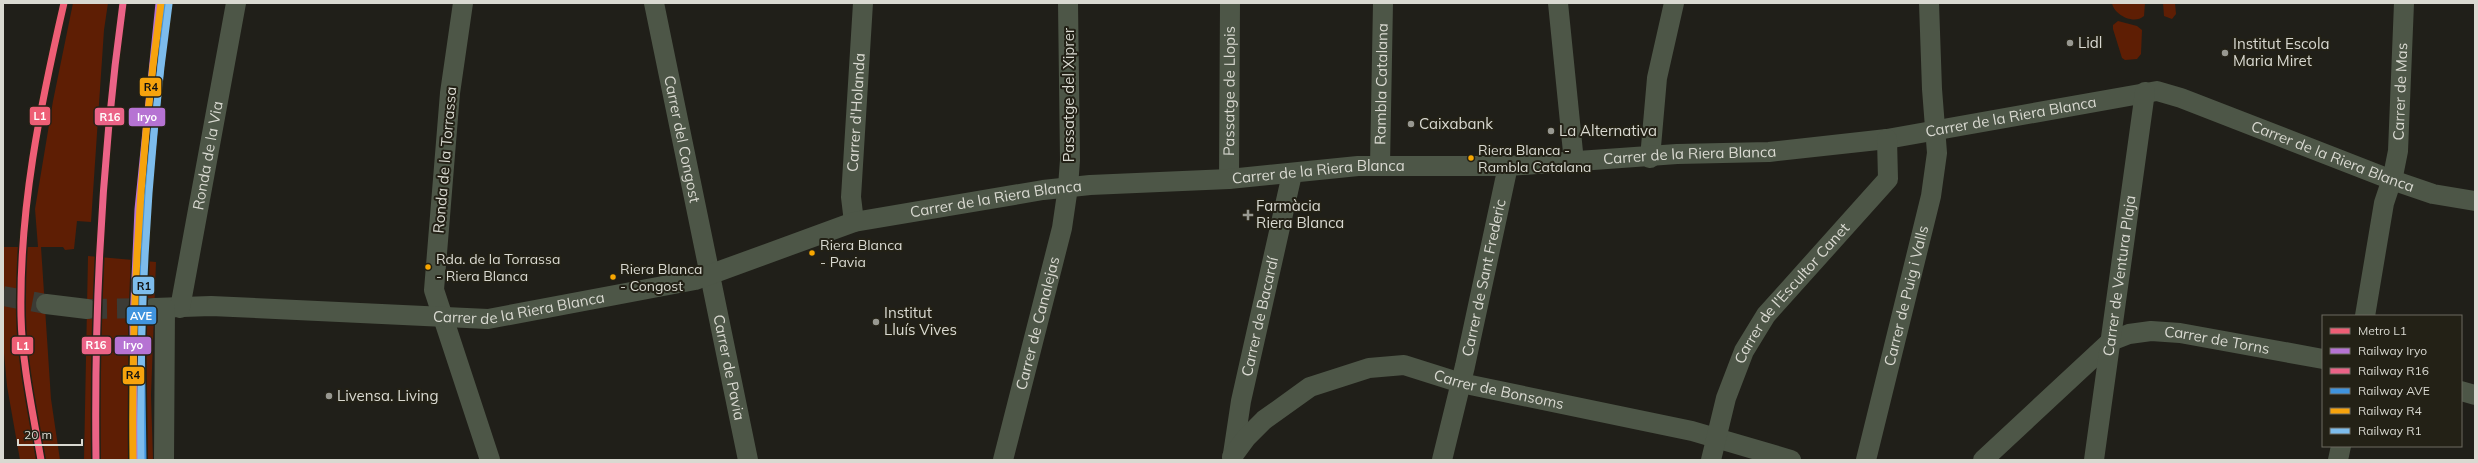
<svg xmlns="http://www.w3.org/2000/svg" width="2478" height="463" viewBox="0 0 2478 463" font-family="Mulish,sans-serif">
<style>
.green{fill:#5e1e04}
.lines{fill:none;stroke-linecap:round;stroke-linejoin:round}
.minor-tunnel{stroke:#3c3b35;stroke-width:20;stroke-dasharray:20 10;stroke-linecap:butt}
.minor{stroke:#4d5647;stroke-width:20}
.rail-1-casing{stroke:#232116;stroke-width:10}
.rail-2-casing{stroke:#232116;stroke-width:10}
.rail-3-casing{stroke:#232116;stroke-width:10}
.rail-4-casing{stroke:#232116;stroke-width:10}
.rail-5-casing{stroke:#232116;stroke-width:10}
.rail-1{stroke:#b673d3;stroke-width:7}
.rail-2{stroke:#eb6387;stroke-width:7}
.rail-3{stroke:#4094de;stroke-width:7}
.rail-4{stroke:#f6a30d;stroke-width:7}
.rail-5{stroke:#7dbcec;stroke-width:7}
.metro-1-casing{stroke:#232116;stroke-width:10}
.metro-1{stroke:#ee5e75;stroke-width:7}
.poi-dot{fill:#989891;stroke:#232116;stroke-width:1.5}
.bus-dot{fill:#f7a600;stroke:#232116;stroke-width:1.5}
.labels{text-anchor:middle;stroke-width:4;stroke-linejoin:round;paint-order:stroke}
.bus-label{font-size:14px;fill:#d9d9d1;stroke:#232116;text-anchor:start}
.poi-label{font-size:15px;fill:#d9d9d1;stroke:#232116;text-anchor:start}
.street-label{font-size:15px;fill:#d9d9d1;stroke:#232116}
.line-badge{stroke:#232116;stroke-width:1.5}
.badge-label{font-size:11px;text-anchor:middle;font-weight:bold;fill:#fff}
.pale-badge-label{font-size:11px;text-anchor:middle;font-weight:bold;fill:#111}
</style>
<rect width="100%" height="100%" fill="#201f19"/>
<path class="green" d="M 73,3 L 108,3 L 104,30 L 91,222 L 77,221 L 74,249 L 65,250 L 63,247 L 41,247 L 51,399 L 60,460 L 20,460 L 7,386 L 3,342 L 3,247 L 38,247 L 35,209 L 53,101 Z
M 2112,3 L 2145,3 L 2144,16 C 2134,25 2114,15 2112,3 Z
M 2163,3 L 2175,3 L 2176,14 L 2172,19 L 2164,16 Z
M 2118,21 L 2137,26 L 2142,30 L 2141,54 L 2137,59 L 2125,60 L 2122,58 L 2113,29 L 2113,25 Z
M 88,256 L 156,262 L 151,395 L 153,460 L 84,460 Z"/>
<g class="lines">
<path class="minor-tunnel" d="M 3,296 L 46,304
M 87,309 L 154,308"/>
<g class="minor">
<path d="M 463,3 L 450,93 L 434,290 L 490,460"/>
<path id="s1" d="M 654,3 L 748,460"/>
<path d="M 1558,3 L 1574,162"/>
<path d="M 1650,158 L 1657,78 L 1674,3"/>
<path id="s2" d="M 1380,165 L 1383,3"/>
<path id="s3" d="M 1229,179 L 1230,3"/>
<path id="s4" d="M 854,222 L 851,197 L 863,3"/>
<path d="M 46,304 L 87,309"/>
<path id="s5" d="M 154,308 L 211,306 L 488,319 L 695,280 L 854,222 L 1043,190 L 1090,185 L 1229,179 L 1358,166 L 1508,166 L 1677,154 L 1769,152 L 1887,139 L 2157,91 L 2181,98 L 2392,180 L 2433,194 L 2475,201"/>
<path id="s6" d="M 180,308 L 236,3"/>
<path id="s7" d="M 2365,316 L 2384,203 L 2393,176 L 2398,151 L 2404,3"/>
<path d="M 2461,391 L 2475,395"/>
<path id="s8" d="M 1233,454 L 1241,401 L 1292,174"/>
<path id="s9" d="M 1232,457 L 1246,438 L 1264,420 L 1310,387 L 1369,368 L 1404,365 L 1461,383 L 1692,431 L 1791,460"/>
<path d="M 164,460 L 165,308"/>
<path id="s10" d="M 1003,460 L 1062,228 L 1068,187 L 1070,160 L 1068,3"/>
<path id="s11" d="M 1442,460 L 1465,366 L 1508,166"/>
<path id="s12" d="M 1711,460 L 1726,398 L 1744,351 L 1766,315 L 1888,179 L 1887,139"/>
<path id="s13" d="M 1866,460 L 1931,196 L 1937,153 L 1932,89 L 1929,3"/>
<path id="s14" d="M 1983,460 L 2111,341 L 2129,334 L 2151,331 L 2180,333 L 2323,359"/>
<path id="s15" d="M 2094,460 L 2145,92"/>
<path d="M 2338,460 L 2341,446"/>
</g>
<defs>
<path id="rail-1" d="M 135,460 L 133,324 L 138,209 L 159,3"/>
<path id="rail-2" d="M 96,460 C 94,307 102,155 123,3"/>
<path id="rail-3" d="M 143,460 L 141,324 L 146,210 L 167,4"/>
<path id="rail-4" d="M 133,460 C 131,307 140,155 161,3"/>
<path id="rail-5" d="M 141,460 C 139,307 148,156 169,4"/>
</defs>
<use href="#rail-1" class="rail-1-casing"/>
<use href="#rail-2" class="rail-2-casing"/>
<use href="#rail-3" class="rail-3-casing"/>
<use href="#rail-4" class="rail-4-casing"/>
<use href="#rail-5" class="rail-5-casing"/>
<use href="#rail-1" class="rail-1"/>
<use href="#rail-2" class="rail-2"/>
<use href="#rail-3" class="rail-3"/>
<use href="#rail-4" class="rail-4"/>
<use href="#rail-5" class="rail-5"/>
<defs>
<path id="metro-1" d="M 41,460 C 33,413 22,364 21,316 C 19,209 40,107 64,3"/>
</defs>
<use href="#metro-1" class="metro-1-casing"/>
<use href="#metro-1" class="metro-1"/>
</g>
<g class="poi-dot">
<circle cx="2070" cy="43" r="4"/>
<circle cx="2225" cy="53" r="4"/>
<circle cx="1411" cy="124" r="4"/>
<circle cx="1551" cy="131" r="4"/>
<path d="M1246 209h4v4h4v4h-4v4h-4v-4h-4v-4h4z"/>
<circle cx="876" cy="322" r="4"/>
<circle cx="329" cy="396" r="4"/>
</g>
<g class="bus-dot">
<circle cx="1471" cy="158" r="3.5"/>
<circle cx="812" cy="253" r="3.5"/>
<circle cx="428" cy="267" r="3.5"/>
<circle cx="613" cy="277" r="3.5"/>
</g>
<g class="labels">
<g class="bus-label">
<text x="1478" y="155">Riera Blanca -<tspan x="1478" dy="17">Rambla Catalana</tspan></text>
<text x="820" y="250">Riera Blanca<tspan x="820" dy="17">- Pavia</tspan></text>
<text x="436" y="264">Rda. de la Torrassa<tspan x="436" dy="17">- Riera Blanca</tspan></text>
<text x="620" y="274">Riera Blanca<tspan x="620" dy="17">- Congost</tspan></text>
</g>
<g class="poi-label">
<text x="2078" y="48">Lidl</text>
<text x="2233" y="49">Institut Escola<tspan x="2233" dy="17">Maria Miret</tspan></text>
<text x="1419" y="129">Caixabank</text>
<text x="1559" y="136">La Alternativa</text>
<text x="1256" y="211">Farmàcia<tspan x="1256" dy="17">Riera Blanca</tspan></text>
<text x="884" y="318">Institut<tspan x="884" dy="17">Lluís Vives</tspan></text>
<text x="337" y="401">Livensa. Living</text>
</g>
<g class="street-label">
<text dy="5" stroke="none"><textPath href="#s2" startOffset="81">Rambla Catalana</textPath></text>
<text dy="5" stroke="none"><textPath href="#s3" startOffset="88">Passatge de Llopis</textPath></text>
<text dy="5" stroke="none"><textPath href="#s7" startOffset="228">Carrer de Mas</textPath></text>
<text transform="translate(1069 95) rotate(-90)" y="5">Passatge del Xiprer</text>
<text dy="5" stroke="none"><textPath href="#s4" startOffset="110">Carrer d'Holanda</textPath></text>
<text dy="5" stroke="none"><textPath href="#s5" startOffset="1878">Carrer de la Riera Blanca</textPath></text>
<text dy="5" stroke="none"><textPath href="#s1" startOffset="139">Carrer del Congost</textPath></text>
<text dy="5" stroke="none"><textPath href="#s5" startOffset="1554">Carrer de la Riera Blanca</textPath></text>
<text dy="5" stroke="none"><textPath href="#s6" startOffset="155">Ronda de la Via</textPath></text>
<text dy="5" stroke="none"><textPath href="#s5" startOffset="2214">Carrer de la Riera Blanca</textPath></text>
<text transform="translate(445 160) rotate(-85)" y="5">Ronda de la Torrassa</text>
<text dy="5" stroke="none"><textPath href="#s5" startOffset="1182">Carrer de la Riera Blanca</textPath></text>
<text dy="5" stroke="none"><textPath href="#s5" startOffset="858">Carrer de la Riera Blanca</textPath></text>
<text dy="5" stroke="none"><textPath href="#s15" startOffset="186">Carrer de Ventura Plaja</textPath></text>
<text dy="5" stroke="none"><textPath href="#s11" startOffset="187">Carrer de Sant Frederic</textPath></text>
<text dy="5" stroke="none"><textPath href="#s12" startOffset="189">Carrer de l'Escultor Canet</textPath></text>
<text dy="5" stroke="none"><textPath href="#s13" startOffset="169">Carrer de Puig i Valls</textPath></text>
<text dy="5" stroke="none"><textPath href="#s5" startOffset="366">Carrer de la Riera Blanca</textPath></text>
<text dy="5" stroke="none"><textPath href="#s8" startOffset="140">Carrer de Bacardí</textPath></text>
<text dy="5" stroke="none"><textPath href="#s10" startOffset="141">Carrer de Canalejas</textPath></text>
<text dy="5" stroke="none"><textPath href="#s14" startOffset="283">Carrer de Torns</textPath></text>
<text dy="5" stroke="none"><textPath href="#s1" startOffset="372">Carrer de Pavia</textPath></text>
<text dy="5" stroke="none"><textPath href="#s9" startOffset="301">Carrer de Bonsoms</textPath></text>
</g>
</g>
<g class="line-badge">
<rect x="139" y="77" width="23" height="20" rx="4" fill="#f6a30d"/>
<rect x="29" y="106" width="22" height="20" rx="4" fill="#ee5e75"/>
<rect x="94" y="107" width="31" height="19" rx="4" fill="#eb6387"/>
<rect x="128" y="107" width="38" height="20" rx="4" fill="#b673d3"/>
<rect x="132" y="276" width="23" height="19" rx="4" fill="#7dbcec"/>
<rect x="126" y="306" width="31" height="19" rx="4" fill="#4094de"/>
<rect x="81" y="336" width="31" height="19" rx="4" fill="#eb6387"/>
<rect x="114" y="336" width="38" height="19" rx="4" fill="#b673d3"/>
<rect x="11" y="336" width="23" height="19" rx="4" fill="#ee5e75"/>
<rect x="122" y="366" width="23" height="19" rx="4" fill="#f6a30d"/>
</g>
<g class="badge-label">
<text x="40" y="120">L1</text>
<text x="110" y="121">R16</text>
<text x="147" y="121">Iryo</text>
<text x="141" y="320">AVE</text>
<text x="96" y="349">R16</text>
<text x="133" y="349">Iryo</text>
<text x="23" y="350">L1</text>
</g>
<g class="pale-badge-label">
<text x="151" y="91">R4</text>
<text x="144" y="290">R1</text>
<text x="133" y="379">R4</text>
</g>
<rect width="2478" height="463" fill="none" stroke="#d9d9d1" stroke-width="8"/>
<rect x="2322" y="315" width="140" height="132" fill="#232116" stroke="#6c6b61"/>
<rect x="2330" y="328" width="20" height="6" fill="#ee5e75" stroke="#6c6b61"/>
<text x="2358" y="335" font-size="12" fill="#d9d9d1">Metro L1</text>
<rect x="2330" y="348" width="20" height="6" fill="#b673d3" stroke="#6c6b61"/>
<text x="2358" y="355" font-size="12" fill="#d9d9d1">Railway Iryo</text>
<rect x="2330" y="368" width="20" height="6" fill="#eb6387" stroke="#6c6b61"/>
<text x="2358" y="375" font-size="12" fill="#d9d9d1">Railway R16</text>
<rect x="2330" y="388" width="20" height="6" fill="#4094de" stroke="#6c6b61"/>
<text x="2358" y="395" font-size="12" fill="#d9d9d1">Railway AVE</text>
<rect x="2330" y="408" width="20" height="6" fill="#f6a30d" stroke="#6c6b61"/>
<text x="2358" y="415" font-size="12" fill="#d9d9d1">Railway R4</text>
<rect x="2330" y="428" width="20" height="6" fill="#7dbcec" stroke="#6c6b61"/>
<text x="2358" y="435" font-size="12" fill="#d9d9d1">Railway R1</text>
<path d="M18 439v6h64v-6" fill="none" stroke="#d9d9d1" stroke-width="2"/>
<text x="24" y="439" font-size="12" fill="#d9d9d1" stroke="#232116" stroke-width="3" paint-order="stroke">20 m</text>
</svg>
